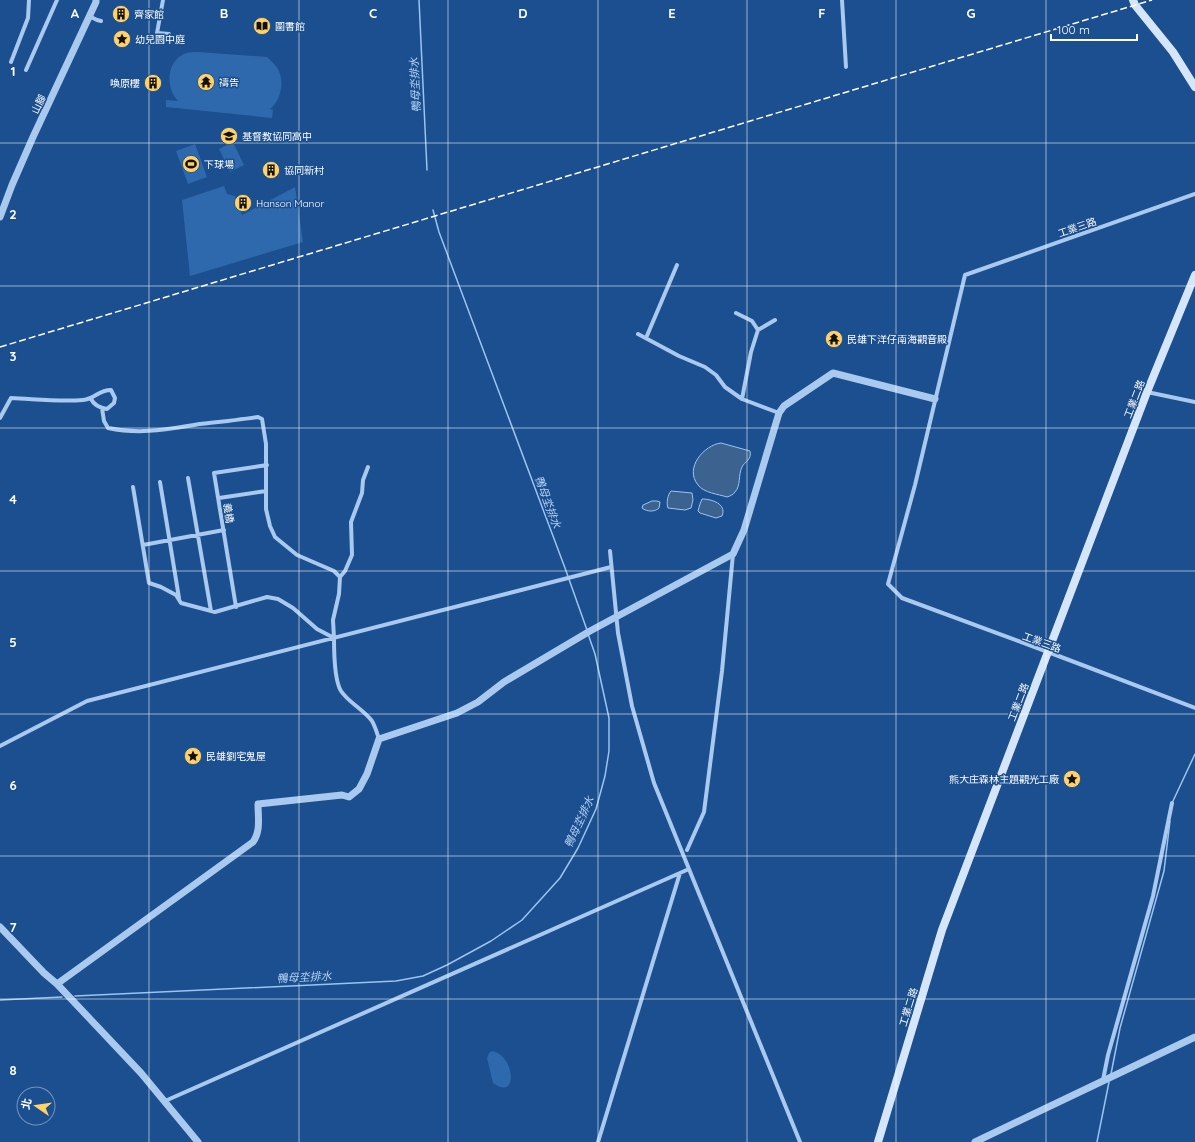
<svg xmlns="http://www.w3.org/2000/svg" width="1195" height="1142" viewBox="0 0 1195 1142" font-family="Quicksand,'Noto Sans TC',sans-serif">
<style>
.green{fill:#2e69ad}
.water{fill:#3c6290;stroke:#9cc4f0}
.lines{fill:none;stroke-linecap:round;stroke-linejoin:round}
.stream{stroke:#9cc4f0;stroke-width:1.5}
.minor{stroke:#a9c9ee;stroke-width:4}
.tertiary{stroke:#a9c9ee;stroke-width:7}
.secondary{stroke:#d6e6fa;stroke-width:8}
.rail{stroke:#fff;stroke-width:1.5;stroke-dasharray:7 3;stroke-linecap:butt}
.grid{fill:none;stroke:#fff;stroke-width:1;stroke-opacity:0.55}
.labels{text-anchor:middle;stroke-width:3;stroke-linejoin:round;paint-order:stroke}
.poi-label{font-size:10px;fill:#fff;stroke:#1b4f8f;text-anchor:start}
.street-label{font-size:10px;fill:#fff;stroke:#1b4f8f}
.water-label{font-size:11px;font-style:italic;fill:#b5d3f5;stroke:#1b4f8f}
.grid-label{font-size:13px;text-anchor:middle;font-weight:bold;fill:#fff;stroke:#1b4f8f;stroke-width:3;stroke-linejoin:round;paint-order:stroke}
</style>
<rect width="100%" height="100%" fill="#1b4f8f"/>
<path class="green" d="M 198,52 L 267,57 C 271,61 275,64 278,69 C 285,82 281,100 270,109 L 273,110 L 272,118 L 166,107 L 166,100 L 178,101 C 166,89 166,64 182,55 C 187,52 192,52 198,52 Z
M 233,142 L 244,165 L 230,172 L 219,149 Z
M 195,144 L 207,177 L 188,184 L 176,151 Z
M 224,186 L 227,194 L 235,196 L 242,215 L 295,187 L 303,242 L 190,276 L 182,200 Z
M 492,1051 C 515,1055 519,1102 493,1083 L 487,1058 L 489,1053 Z"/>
<path class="water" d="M 721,443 L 750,451 C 752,460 745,461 742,467 C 738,475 741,486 735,492 C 733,495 730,496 727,497 C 718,494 704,493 698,485 C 684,468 704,445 721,443 Z
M 671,491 L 692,493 L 693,500 L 691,508 L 685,510 L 668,508 C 666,503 668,494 671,491 Z
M 702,499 C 712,499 727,504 722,516 L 716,518 L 700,513 L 698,511 L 700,504 Z
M 652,501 L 657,501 L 660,502 L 659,508 C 655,512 647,512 642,508 L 643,505 Z"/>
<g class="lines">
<path class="stream" d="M 419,0 L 427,170
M 433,210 L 439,232 L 565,568 L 587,630
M 1173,801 L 1195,754
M 75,996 L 396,981 L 423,976 L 447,965 L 491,941 L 522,920 L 560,878 L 578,848 L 596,809 L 605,776 L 609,751 L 609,718 L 595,654 L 588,634
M 0,1000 L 62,997
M 1111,1074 L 1120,1028 L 1164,871 L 1170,821
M 1097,1142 L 1109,1082"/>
<path class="minor" d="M 163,0 L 157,33 L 169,34
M 842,0 L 846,67
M 89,16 L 97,20 L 101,21
M 11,62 L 28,18 L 29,0
M 26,70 L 57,0
M 1195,194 L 965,275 L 915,485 L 888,584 L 902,598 L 1048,652 L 1195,708
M 736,313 L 752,321 L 758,330
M 775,320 L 758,330 L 751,352 L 742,399 L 779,413
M 638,334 L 679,356 L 705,367 L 716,375 L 725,387 L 742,399
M 646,338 L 677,265
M 1147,392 L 1195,402
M 102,408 L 104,421 L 108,428 C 141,435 168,429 200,424 C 219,422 239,420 258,417 L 262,419 L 266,444 L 266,509 L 270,526 L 275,537 L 297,555 L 334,571 L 340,577
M 0,418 L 11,398 C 35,399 59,402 83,400 C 95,399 98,390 111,390 L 115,398 L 114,403 L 107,409 C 100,408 94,405 91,399
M 188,478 L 211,611
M 160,482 L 179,598
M 133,487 L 149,583 L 161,587 L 176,595 L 181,603 L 215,612 L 267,597 L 278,599 L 293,608 L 317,629 L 334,638 C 334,651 334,680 341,691 C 349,703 363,709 372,721 C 375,726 377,733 379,739
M 219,498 L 266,491
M 143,545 L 224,530
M 610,551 L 618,633 L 632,706 L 654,783 L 800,1142
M 236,607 L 214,473 L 267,465
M 334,638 L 333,620 L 339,594 L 340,577 L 345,571 L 352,555 L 351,522 L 362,493 L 363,480 L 368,467
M 0,746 L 87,701 L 611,567
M 687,850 L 704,812 L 722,671 L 733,554
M 1103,1080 L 1108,1055 L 1153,896 L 1172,803
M 165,1101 L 689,869
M 598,1142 L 680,873"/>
<path class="tertiary" d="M 0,217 L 12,185 L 33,137 L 96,2 L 96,0
M 0,927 L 44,973 L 57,984 L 141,1073 L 198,1142
M 57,984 L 253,842 C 261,831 258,817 258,804 L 342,795 L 349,797 L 359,789 L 367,774 L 379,739 L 457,713 L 478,702 L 504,682 L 590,631 L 733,554 L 744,530 L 779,413 L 784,406 L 833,373 L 935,399
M 975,1142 L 1195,1037"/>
<path class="secondary" d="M 1133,0 L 1135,5 L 1173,52 L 1195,87
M 878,1142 L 942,930 L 1147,392 L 1195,275"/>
<path class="rail" d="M 0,347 L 1152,0"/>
</g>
<path class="grid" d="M 149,0 L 149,1142M 299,0 L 299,1142M 448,0 L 448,1142M 598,0 L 598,1142M 747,0 L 747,1142M 896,0 L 896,1142M 1046,0 L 1046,1142M 0,143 L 1195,143M 0,286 L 1195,286M 0,428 L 1195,428M 0,571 L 1195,571M 0,714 L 1195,714M 0,856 L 1195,856M 0,999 L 1195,999"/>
<defs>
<symbol id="building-disc" viewBox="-11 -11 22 22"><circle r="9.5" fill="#ffd166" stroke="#1b4f8f"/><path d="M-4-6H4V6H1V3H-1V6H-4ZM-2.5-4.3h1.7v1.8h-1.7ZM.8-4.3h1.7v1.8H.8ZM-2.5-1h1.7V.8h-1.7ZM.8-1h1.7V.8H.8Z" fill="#111"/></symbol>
<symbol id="library-disc" viewBox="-11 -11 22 22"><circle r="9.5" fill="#ffd166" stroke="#1b4f8f"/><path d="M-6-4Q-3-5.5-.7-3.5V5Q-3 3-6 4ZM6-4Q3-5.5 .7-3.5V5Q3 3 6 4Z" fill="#111"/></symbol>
<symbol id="sight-disc" viewBox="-11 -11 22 22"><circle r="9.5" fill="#ffd166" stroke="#1b4f8f"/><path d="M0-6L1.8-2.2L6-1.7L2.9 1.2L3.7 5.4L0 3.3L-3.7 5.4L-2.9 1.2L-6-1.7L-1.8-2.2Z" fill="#111"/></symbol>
<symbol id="temple-disc" viewBox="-11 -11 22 22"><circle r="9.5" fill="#ffd166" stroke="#1b4f8f"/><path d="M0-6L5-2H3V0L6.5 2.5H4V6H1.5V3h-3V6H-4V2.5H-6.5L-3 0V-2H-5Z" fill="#111"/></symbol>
<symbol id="school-disc" viewBox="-11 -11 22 22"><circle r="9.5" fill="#ffd166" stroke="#1b4f8f"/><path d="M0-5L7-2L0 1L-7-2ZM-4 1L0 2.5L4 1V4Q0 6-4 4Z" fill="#111"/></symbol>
<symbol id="stadium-disc" viewBox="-11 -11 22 22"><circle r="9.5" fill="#ffd166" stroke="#1b4f8f"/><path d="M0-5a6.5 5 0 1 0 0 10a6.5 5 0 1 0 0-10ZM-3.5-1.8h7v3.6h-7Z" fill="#111"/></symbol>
</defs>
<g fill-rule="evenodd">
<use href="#building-disc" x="111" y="4" width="20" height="20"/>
<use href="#library-disc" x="252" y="16" width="20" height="20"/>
<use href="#sight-disc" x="112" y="29" width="20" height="20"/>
<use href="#temple-disc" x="196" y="72" width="20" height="20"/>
<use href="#building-disc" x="143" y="73" width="20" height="20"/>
<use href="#school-disc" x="219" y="126" width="20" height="20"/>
<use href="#stadium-disc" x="181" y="154" width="20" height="20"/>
<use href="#building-disc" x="261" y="160" width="20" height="20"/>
<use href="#building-disc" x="233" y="193" width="20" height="20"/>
<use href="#temple-disc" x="824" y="329" width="20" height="20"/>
<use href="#sight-disc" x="183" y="746" width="20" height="20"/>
<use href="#sight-disc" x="1062" y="769" width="20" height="20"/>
</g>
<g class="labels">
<g class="poi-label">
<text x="134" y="18">齊家館</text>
<text x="275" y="30">圖書館</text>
<text x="135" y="43">幼兒園中庭</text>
<text x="219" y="86">禱告</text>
<text x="140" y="87" text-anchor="end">喚原樓</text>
<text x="242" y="140">基督教協同高中</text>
<text x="204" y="168">下球場</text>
<text x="284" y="174">協同新村</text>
<text x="256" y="207">Hanson Manor</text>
<text x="847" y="343">民雄下洋仔南海觀音殿</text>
<text x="206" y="760">民雄劉宅鬼屋</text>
<text x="1059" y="783" text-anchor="end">熊大庄森林主題觀光工廠</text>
</g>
<g class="street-label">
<text transform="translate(38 104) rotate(-65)" y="4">山腳</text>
<text transform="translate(1077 227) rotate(-19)" y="4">工業三路</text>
<text transform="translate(1134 399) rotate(-69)" y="4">工業二路</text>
<text transform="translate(229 513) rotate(81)" y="4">義橋</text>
<text transform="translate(1042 642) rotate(20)" y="4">工業三路</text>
<text transform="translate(1018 702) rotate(-69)" y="4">工業二路</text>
<text transform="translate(908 1007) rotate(-73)" y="4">工業二路</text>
</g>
<g class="water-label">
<text transform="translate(415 85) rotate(-93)" y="4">鴨母坔排水</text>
<text transform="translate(548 502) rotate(70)" y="4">鴨母坔排水</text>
<text transform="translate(579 822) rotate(-65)" y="4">鴨母坔排水</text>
<text transform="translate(304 977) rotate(-3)" y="4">鴨母坔排水</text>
</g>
</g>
<g class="grid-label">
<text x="75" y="18">A</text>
<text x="224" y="18">B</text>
<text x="373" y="18">C</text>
<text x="523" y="18">D</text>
<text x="672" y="18">E</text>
<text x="822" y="18">F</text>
<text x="971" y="18">G</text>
<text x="13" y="76">1</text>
<text x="13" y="219">2</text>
<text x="13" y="361">3</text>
<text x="13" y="504">4</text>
<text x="13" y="647">5</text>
<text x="13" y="790">6</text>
<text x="13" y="932">7</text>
<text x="13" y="1075">8</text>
</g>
<g transform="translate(36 1106) rotate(283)"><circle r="19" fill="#1b4f8f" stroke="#7695bc"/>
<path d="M0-3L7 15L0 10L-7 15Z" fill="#ffd166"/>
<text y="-6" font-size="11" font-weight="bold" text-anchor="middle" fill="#ffffff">北</text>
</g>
<path d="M1051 34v6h86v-6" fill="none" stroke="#ffffff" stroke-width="2"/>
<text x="1057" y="34" font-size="12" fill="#ffffff" stroke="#1b4f8f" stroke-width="3" paint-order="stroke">100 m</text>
</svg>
